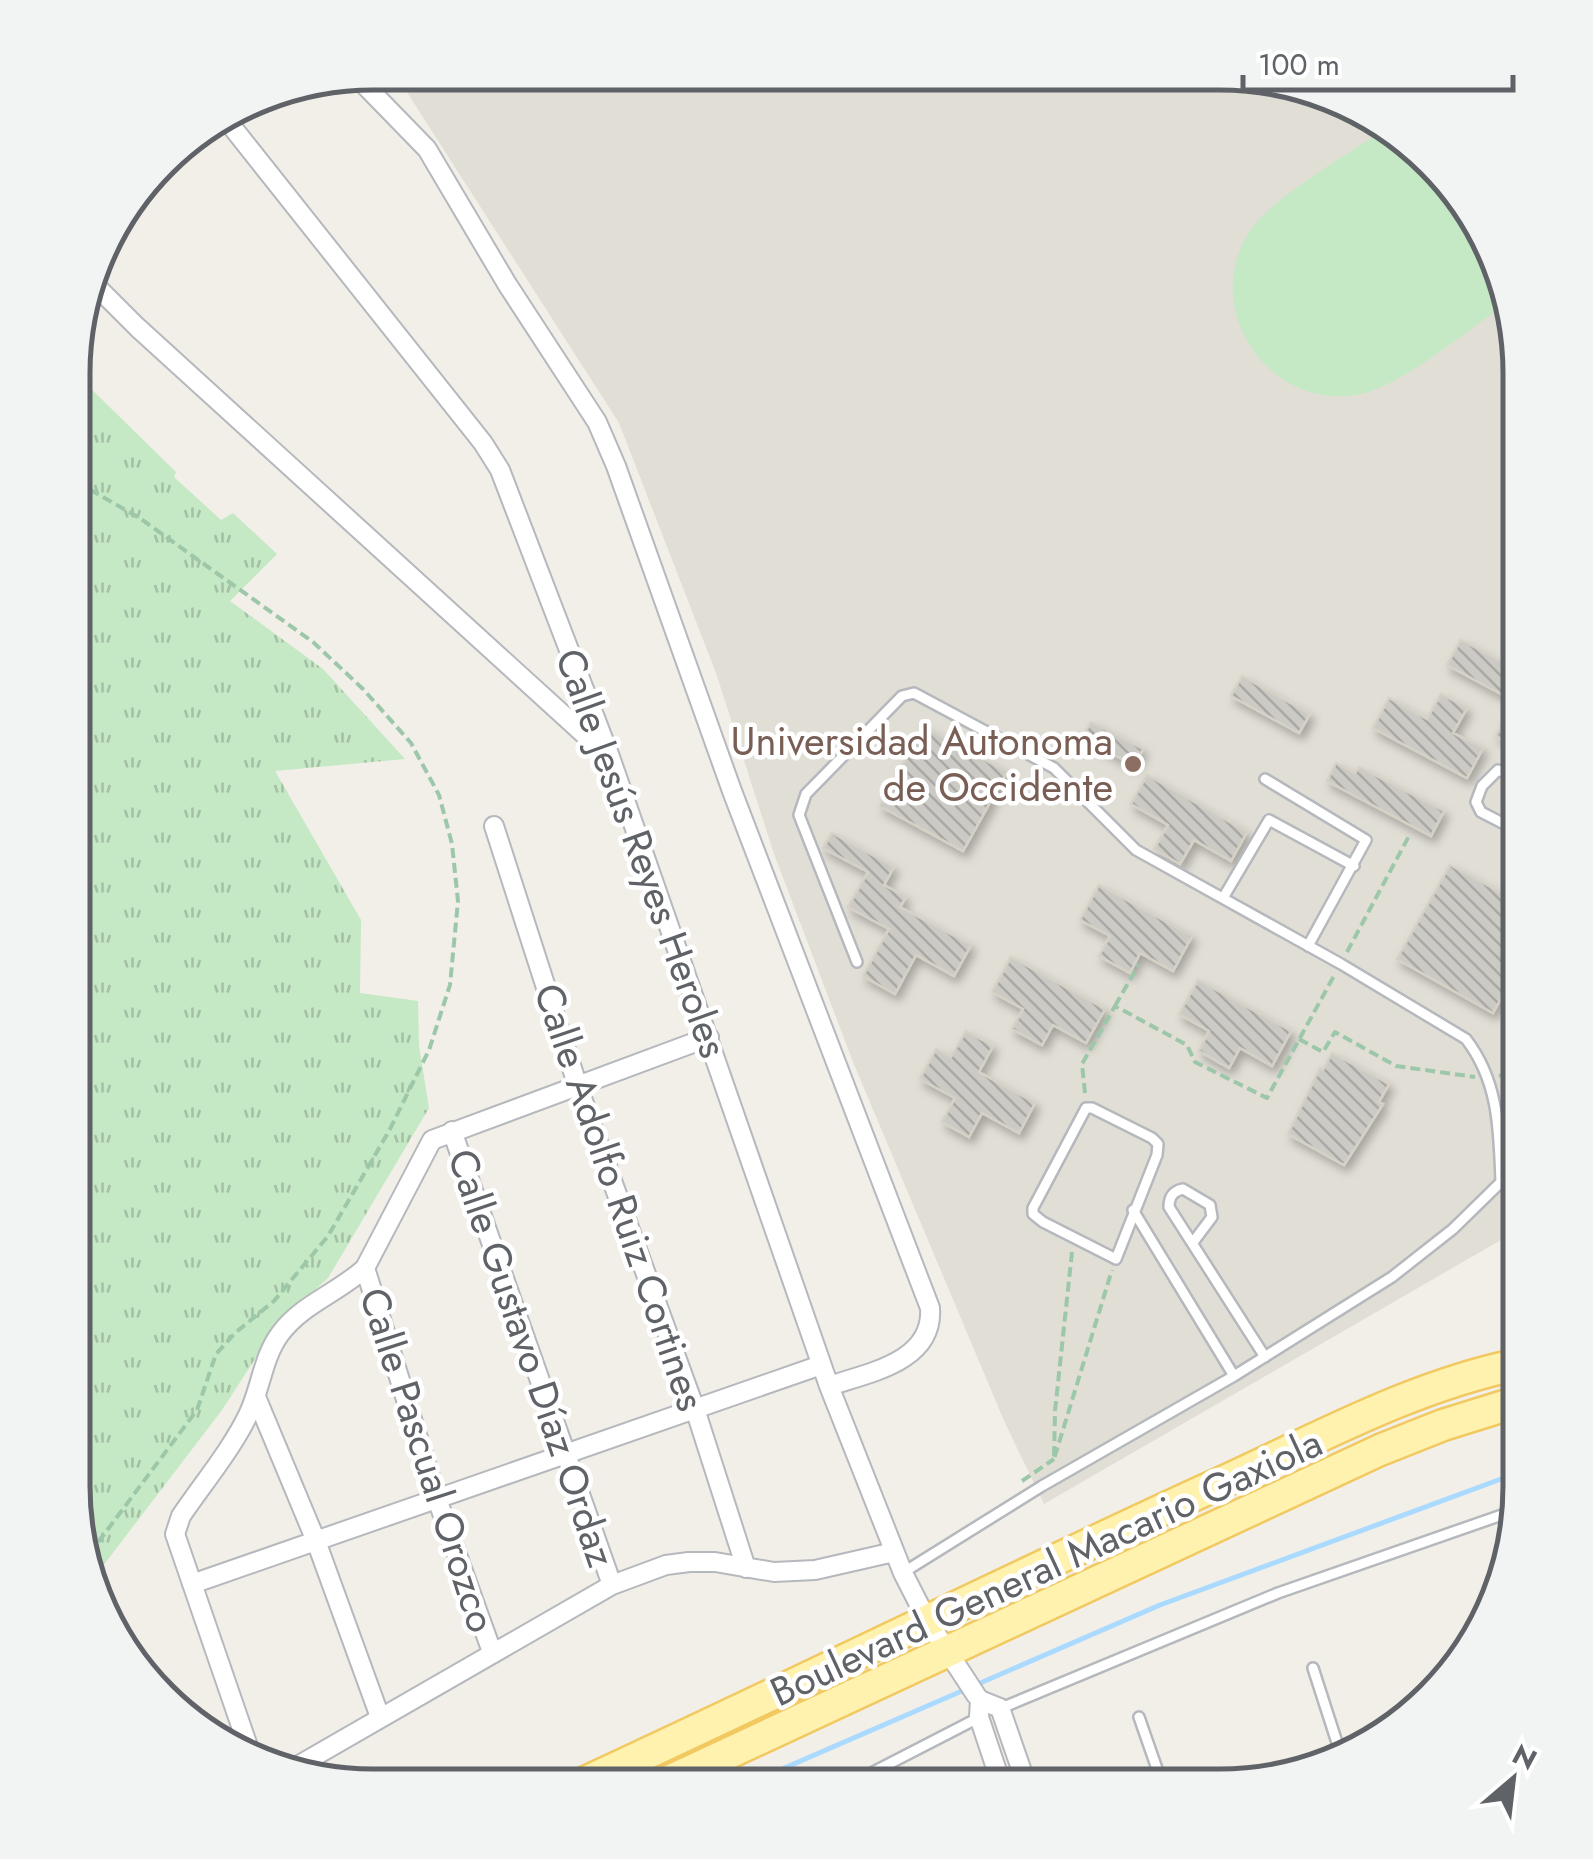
<svg xmlns="http://www.w3.org/2000/svg" width="1593" height="1859" viewBox="0 0 1593 1859" font-family="Jost,sans-serif">
<style>
.education{fill:#e1ded6}
.park{fill:url(#park-tufts)}
.pitch{fill:#c5e8c5}
.lines{fill:none;stroke-linecap:round;stroke-linejoin:round}
.stream{stroke:#aadaff;stroke-width:5}
.building{fill:url(#building-back-hatch);stroke:#d6d1c6;stroke-width:2.5;filter:url(#shadow)}
.service-casing{stroke:#b5b8bc;stroke-width:14}
.minor-casing{stroke:#b5b8bc;stroke-width:22}
.primary-casing{stroke:#f2c960;stroke-width:35}
.path{stroke:#9cc7a9;stroke-width:4;stroke-dasharray:10 5;stroke-linecap:butt}
.service{stroke:#fff;stroke-width:9}
.minor{stroke:#fff;stroke-width:18}
.primary{stroke:#fff2af;stroke-width:30}
.education-dot{fill:#8d6e63;stroke:#fff;stroke-width:4}
.labels{text-anchor:middle;stroke-width:9;stroke-linejoin:round;paint-order:stroke}
.education-label{font-size:40px;fill:#785e54;stroke:#fff;text-anchor:end}
.street-label{font-size:40px;fill:#5f6368;stroke:#fff}
.rim{fill:none;stroke:#5f6368;stroke-width:5}
</style>
<defs>
<pattern id="park-tufts" width="24" height="20" patternUnits="userSpaceOnUse" patternTransform="scale(2.5)"><rect width="24" height="20" fill="#c5e8c5"/><path d="M3 7l-1-3M5 7V3M7 7l1-3M15 17l-1-3M17 17v-4M19 17l1-3" fill="none" stroke="#a3c0a4"/></pattern>
<pattern id="building-back-hatch" width="6" height="6" patternUnits="userSpaceOnUse" patternTransform="scale(2.5)"><rect width="6" height="6" fill="#cccac5"/><path d="M-1 5l2 2M0 0l6 6M5-1l2 2" fill="none" stroke="#a9a8a4"/></pattern>
<filter id="shadow"><feDropShadow dx="4" dy="6" stdDeviation="5" flood-color="#0004"/></filter>
</defs>
<rect width="100%" height="100%" fill="#f1efe8"/>
<path class="education" d="M 426,73 L 1260,75 L 1387,123 L 1480,222 L 1520,372 L 1520,1229 L 1044,1504 L 1005,1423 L 853,1062 L 774,854 L 716,673 L 619,423 L 403,86 Z"/>
<path class="park" d="M 78,376 L 176,472 L 174,477 L 221,520 L 233,513 L 277,554 L 230,601 L 323,669 L 405,759 L 275,771 L 361,920 L 360,993 L 418,1001 L 419,1046 L 429,1108 L 328,1278 L 277,1325 L 222,1410 L 96,1575 L 73,1487 Z"/>
<path class="pitch" d="M 1390,126 L 1480,222 L 1503,306 C 1465,332 1404,384 1361,394 C 1270,413 1198,308 1250,231 C 1273,196 1353,151 1390,126 Z"/>
<g class="lines">
<path class="stream" d="M 743,1786 L 1160,1605 L 1520,1472"/>
</g>
<path class="building" d="M 1461,640 L 1519,671 L 1505,696 L 1447,665 Z
M 1242,676 L 1310,714 L 1299,733 L 1231,696 Z
M 1520,691 L 1520,749 L 1496,736 Z
M 1441,694 L 1467,708 L 1453,733 L 1483,748 L 1467,778 L 1373,728 L 1389,698 L 1427,719 Z
M 1091,722 L 1143,749 L 1134,765 L 1082,738 Z
M 924,727 L 1007,772 L 963,851 L 880,806 Z
M 1336,763 L 1355,773 L 1359,767 L 1444,811 L 1431,836 L 1327,781 Z
M 1147,775 L 1247,832 L 1231,861 L 1194,840 L 1180,864 L 1154,849 L 1168,825 L 1131,804 Z
M 832,833 L 894,867 L 884,885 L 906,897 L 900,907 L 971,945 L 954,976 L 916,955 L 895,994 L 863,976 L 889,929 L 848,907 L 868,872 L 823,848 Z
M 1450,865 L 1520,903 L 1520,964 L 1493,1013 L 1397,959 Z
M 1099,885 L 1192,936 L 1173,971 L 1140,953 L 1130,973 L 1099,956 L 1110,936 L 1080,920 Z
M 1011,957 L 1105,1009 L 1086,1043 L 1053,1025 L 1042,1045 L 1012,1029 L 1023,1009 L 992,992 Z
M 1198,980 L 1291,1031 L 1272,1066 L 1240,1048 L 1229,1068 L 1199,1051 L 1209,1031 L 1179,1014 Z
M 966,1031 L 993,1046 L 979,1072 L 1035,1103 L 1019,1133 L 982,1113 L 969,1137 L 942,1122 L 955,1098 L 920,1079 L 936,1049 L 951,1057 Z
M 1332,1053 L 1389,1084 L 1379,1102 L 1383,1104 L 1344,1165 L 1288,1134 L 1320,1068 L 1323,1070 Z"/>
<g class="lines">
<defs>
<path id="service" d="M 1265,779 L 1366,840 L 1308,946
M 1520,832 L 1481,812 L 1476,802 L 1482,786 L 1498,770 L 1520,779
M 1223,898 L 1269,820 L 1354,866
M 857,962 L 799,815 L 806,794 L 902,696 L 914,693 L 1054,768 L 1136,850 L 1341,964 L 1466,1039 C 1499,1082 1499,1130 1501,1182 L 1453,1229 L 1392,1277 L 1234,1376 L 1042,1486 L 904,1572
M 1086,1108 L 1092,1108 L 1152,1138 L 1158,1144 L 1157,1155 L 1116,1259 L 1043,1222 L 1033,1214 L 1033,1208 Z
M 1501,1182 L 1520,1161
M 1133,1210 L 1234,1376
M 1194,1241 L 1212,1217 L 1210,1205 L 1183,1189 C 1173,1191 1169,1197 1169,1207 L 1265,1357
M 1313,1668 L 1341,1755
M 999,1709 L 1278,1593 L 1519,1509
M 1139,1717 L 1163,1786
M 846,1786 L 980,1717"/>
<path id="minor" d="M 355,75 L 427,149 L 507,284 L 597,422 L 616,466 L 732,791 L 930,1308 C 934,1362 868,1373 829,1386
M 225,118 L 483,443 L 500,470 L 610,757 L 829,1386 L 903,1573 L 927,1620 L 976,1695 L 980,1700 L 1000,1708 L 1027,1786
M 164,160 L 207,129
M 91,281 L 137,327 L 606,754
M 494,826 L 578,1087 L 695,1409 L 746,1568
M 452,1131 L 612,1585
M 365,1268 L 437,1499 L 492,1652
M 256,1397 L 316,1541 L 380,1717
M 192,1584 L 821,1365
M 980,1700 L 979,1717 L 1002,1786
M 251,1755 L 175,1534 L 181,1516 C 204,1482 232,1449 249,1413 C 261,1387 263,1357 280,1334 C 302,1304 338,1293 365,1268 L 432,1140 L 709,1037
M 294,1768 L 612,1585 L 666,1565 L 689,1562 L 715,1562 L 774,1572 L 815,1570 L 894,1552"/>
<path id="primary" d="M 577,1786 C 787,1689 994,1587 1203,1491 C 1306,1445 1409,1386 1520,1364
M 658,1786 L 1380,1450 L 1443,1425 L 1520,1401"/>
</defs>
<use href="#service" class="service-casing"/>
<use href="#minor" class="minor-casing"/>
<use href="#primary" class="primary-casing"/>
<path class="path" d="M 77,482 L 141,519 L 313,642 L 363,689 L 411,743 L 439,795 L 452,844 L 458,901 L 450,985 L 429,1050 L 389,1131 L 328,1236 L 274,1301 L 235,1333 L 216,1354 L 197,1410 L 90,1553
M 1347,952 L 1409,836
M 1115,1006 L 1139,964
M 1299,1039 L 1323,1052 L 1335,1032 L 1396,1066 L 1475,1077
M 1499,1076 L 1520,1070
M 1085,1093 L 1082,1064 L 1115,1006 L 1187,1045 L 1195,1062 L 1267,1098 L 1335,974
M 1072,1252 L 1055,1411 L 1054,1459 L 1112,1270
M 1022,1481 L 1054,1459"/>
<use href="#service" class="service"/>
<use href="#minor" class="minor"/>
<use href="#primary" class="primary"/>
</g>
<circle class="education-dot" cx="1133" cy="764" r="10"/>
<g class="labels">
<g class="education-label">
<text x="1113" y="755">Universidad Autonoma<tspan x="1113" dy="46">de Occidente</tspan></text>
</g>
<g class="street-label">
<text transform="translate(642 853) rotate(70)" y="14">Calle Jesús Reyes Heroles</text>
<text transform="translate(620 1197) rotate(71)" y="14">Calle Adolfo Ruiz Cortines</text>
<text transform="translate(532 1358) rotate(71)" y="14">Calle Gustavo Díaz Ordaz</text>
<text transform="translate(428 1460) rotate(72)" y="14">Calle Pascual Orozco</text>
<text transform="translate(1046 1567) rotate(-25)" y="14">Boulevard General Macario Gaxiola</text>
</g>
</g>
<path d="M0 0H1593V1859H0ZM373 90H1220A283 283 0 0 1 1503 373V1486A283 283 0 0 1 1220 1769H373A283 283 0 0 1 90 1486V373A283 283 0 0 1 373 90Z" fill="#f2f3f3" fill-rule="evenodd"/>
<path class="rim" d="M373 90H1220A283 283 0 0 1 1503 373V1486A283 283 0 0 1 1220 1769H373A283 283 0 0 1 90 1486V373A283 283 0 0 1 373 90Z"/>
<g transform="translate(1513 1779) rotate(28)" stroke="#ffffff" stroke-width="8" paint-order="stroke">
<path d="M0-8L18 38L0 25L-18 38Z" fill="#5f6368"/>
<text y="-15" font-size="28" font-weight="bold" text-anchor="middle" fill="#5f6368">N</text>
</g>
<path d="M1243 75v15h270v-15" fill="none" stroke="#5f6368" stroke-width="5"/>
<text x="1258" y="75" font-size="30" fill="#5f6368" stroke="#ffffff" stroke-width="8" paint-order="stroke">100 m</text>
</svg>
